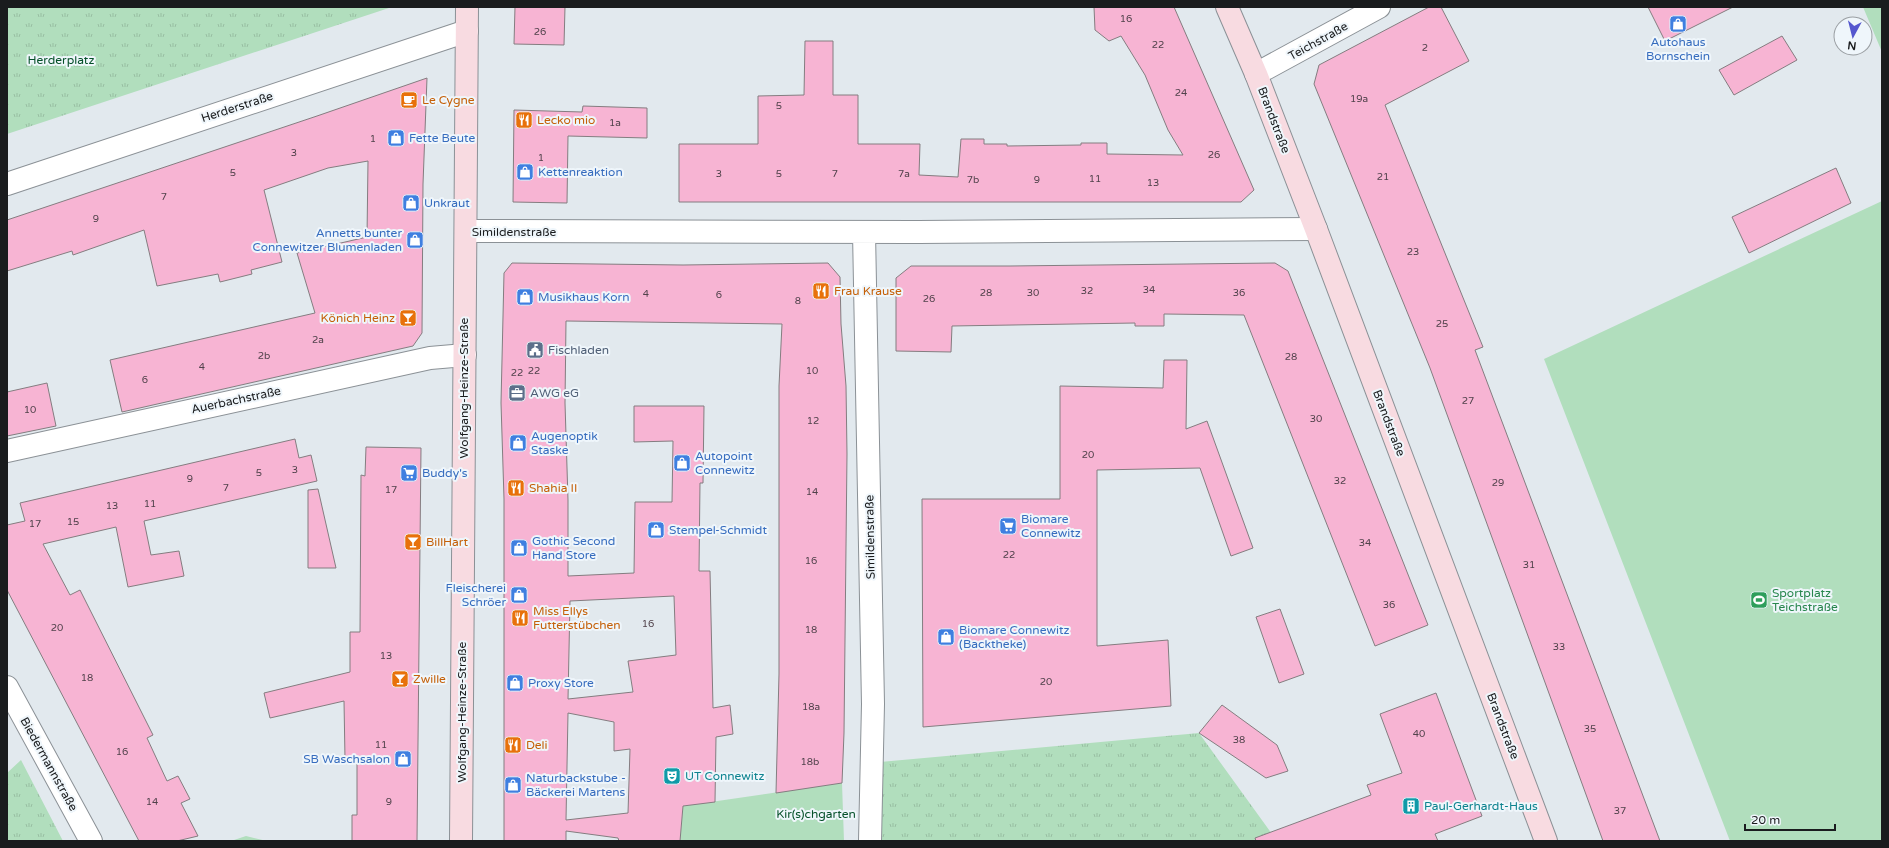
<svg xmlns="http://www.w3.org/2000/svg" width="1889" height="848" viewBox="0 0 1889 848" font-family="'Varela Round',sans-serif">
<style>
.green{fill:#b1debd}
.park{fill:url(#park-tufts)}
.building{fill:#f7b4d3;stroke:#847d80;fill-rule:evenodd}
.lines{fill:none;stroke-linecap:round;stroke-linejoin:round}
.street-casing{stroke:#8b9196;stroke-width:24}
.secondary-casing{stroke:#8b9196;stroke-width:24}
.street{stroke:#fff;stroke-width:22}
.secondary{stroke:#f8dbe1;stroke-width:22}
.labels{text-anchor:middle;stroke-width:4;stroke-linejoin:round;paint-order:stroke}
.number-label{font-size:10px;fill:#51424b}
.street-label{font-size:12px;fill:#1a1c1e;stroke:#eff6fb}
.shop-label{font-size:12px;fill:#366cbe;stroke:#eff6fb;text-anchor:start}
.park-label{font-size:12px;fill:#055029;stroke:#eff6fb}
.food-label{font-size:12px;fill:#c56008;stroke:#eff6fb;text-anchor:start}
.service-label{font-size:12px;fill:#4e5e75;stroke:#eff6fb;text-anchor:start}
.leisure-label{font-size:12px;fill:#27864d;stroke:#eff6fb;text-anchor:start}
.culture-label{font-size:12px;fill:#0d838f;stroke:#eff6fb;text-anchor:start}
</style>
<defs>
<pattern id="park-tufts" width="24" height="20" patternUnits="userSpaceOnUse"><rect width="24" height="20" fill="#b1debd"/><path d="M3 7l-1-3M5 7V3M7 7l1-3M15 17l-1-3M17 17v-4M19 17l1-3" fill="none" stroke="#98bea2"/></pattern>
</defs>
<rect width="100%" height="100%" fill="#e2e9ee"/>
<path class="green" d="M 1863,7 L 1882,7 L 1882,52 Z
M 1882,201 L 1882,841 L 1730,841 L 1544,359 Z
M 842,783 L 844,841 L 680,841 L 683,806 Z"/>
<path class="park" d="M 7,7 L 392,7 L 7,134 Z
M 1199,733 L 1277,841 L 880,841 L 880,762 Z
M 21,760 L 63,841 L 7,841 L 7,773 Z
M 246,836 L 267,841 L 231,841 Z"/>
<path class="building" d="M 515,7 L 565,7 L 564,45 L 514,44 Z
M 1094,7 L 1174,7 L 1254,190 L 1241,202 L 679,202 L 679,144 L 758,144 L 758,96 L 804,95 L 805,41 L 833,41 L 833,95 L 858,95 L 858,144 L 920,144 L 919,175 L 958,177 L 961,139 L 984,139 L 984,144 L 1007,144 L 1007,146 L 1081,145 L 1081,143 L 1107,143 L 1107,154 L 1183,155 L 1168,130 L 1145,75 L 1121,36 L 1109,41 L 1095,30 Z
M 1429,7 L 1441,7 L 1469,61 L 1385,105 L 1483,347 L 1475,350 L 1660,841 L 1603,841 L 1430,368 L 1314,84 L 1319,65 Z
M 1648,7 L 1733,7 L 1665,41 Z
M 1782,36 L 1797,60 L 1734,95 L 1719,70 Z
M 427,78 L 423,184 L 422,333 L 413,346 L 122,412 L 110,360 L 315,313 L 297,253 L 367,237 L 368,161 L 328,168 L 264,190 L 282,262 L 251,270 L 252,274 L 220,282 L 218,274 L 157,286 L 144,230 L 73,255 L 72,251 L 7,271 L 7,220 L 317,116 Z
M 583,106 L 647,108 L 647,138 L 568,136 L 567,203 L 513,202 L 514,110 L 582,112 Z
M 1836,168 L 1851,203 L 1749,253 L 1732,217 Z
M 512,263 L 683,265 L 828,263 L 840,277 L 841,324 L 846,386 L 847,454 L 844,733 L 842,783 L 776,793 L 779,674 L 779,386 L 782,324 L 566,321 L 565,403 L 568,500 L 568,576 L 634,573 L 635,502 L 672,502 L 673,441 L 634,442 L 634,406 L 704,406 L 703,483 L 700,483 L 699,571 L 710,571 L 713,708 L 730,705 L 733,734 L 716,737 L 715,802 L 683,806 L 680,841 L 619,841 L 618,838 L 566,831 L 566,841 L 504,841 L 504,499 L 501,403 L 504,273 ZM 674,596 L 676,655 L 628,661 L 633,692 L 568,699 L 570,601 ZM 568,713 L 614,722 L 614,751 L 630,749 L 628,813 L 566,820 Z
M 1275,263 L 1288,271 L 1428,625 L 1375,646 L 1244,315 L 1164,314 L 1164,326 L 1135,326 L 1135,323 L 952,326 L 951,352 L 896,351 L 896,278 L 911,266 L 1010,266 Z
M 1164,360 L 1187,360 L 1186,429 L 1207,421 L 1253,548 L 1231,556 L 1200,468 L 1097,470 L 1097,646 L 1168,640 L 1171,706 L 923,727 L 922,499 L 1060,499 L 1060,386 L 1163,388 Z
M 47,383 L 56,426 L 7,436 L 7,392 Z
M 295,439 L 299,458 L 311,455 L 317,481 L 144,521 L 151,555 L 179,551 L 184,576 L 128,587 L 116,527 L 43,544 L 70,595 L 80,590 L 153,735 L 147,738 L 167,781 L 178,776 L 190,799 L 181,803 L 198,836 L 177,841 L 139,841 L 7,590 L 7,525 L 25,521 L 20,503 Z
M 366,447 L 421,448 L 417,841 L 352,841 L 352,815 L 357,815 L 357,759 L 345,759 L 344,701 L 270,718 L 264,693 L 350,672 L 350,632 L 360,632 L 361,475 L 365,476 Z
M 318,489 L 336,568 L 308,568 L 308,490 Z
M 1280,609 L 1304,674 L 1279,683 L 1256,617 Z
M 1436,693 L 1482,816 L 1435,834 L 1438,841 L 1256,841 L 1255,838 L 1371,795 L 1367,785 L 1402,773 L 1380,714 Z
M 1222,705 L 1277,745 L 1288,771 L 1266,778 L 1199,733 Z"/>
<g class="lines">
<defs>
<path id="street" d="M 1256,74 L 1379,7
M 7,184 L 467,31
M 466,231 L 918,232 L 1316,229
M 864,232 L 873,704 L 870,841
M 7,451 L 430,358 L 465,355
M 7,687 L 91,841"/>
<path id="secondary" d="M 1227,7 L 1256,74 L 1316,229 L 1546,841
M 461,841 L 467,7"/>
</defs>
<use href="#street" class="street-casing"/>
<use href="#secondary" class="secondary-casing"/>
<use href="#street" class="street"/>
<use href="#secondary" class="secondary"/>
</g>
<defs>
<symbol id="shop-square" viewBox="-11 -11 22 22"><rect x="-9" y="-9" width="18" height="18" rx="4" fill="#3f7fe0" stroke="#eff6fb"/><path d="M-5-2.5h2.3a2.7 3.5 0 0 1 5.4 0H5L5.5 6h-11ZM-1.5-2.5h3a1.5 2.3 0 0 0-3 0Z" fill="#fff"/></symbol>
<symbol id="cafe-square" viewBox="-11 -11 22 22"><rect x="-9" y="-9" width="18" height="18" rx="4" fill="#e8710a" stroke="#eff6fb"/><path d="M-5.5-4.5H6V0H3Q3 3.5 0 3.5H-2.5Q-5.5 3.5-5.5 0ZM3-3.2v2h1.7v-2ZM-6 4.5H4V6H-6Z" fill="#fff"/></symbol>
<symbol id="restaurant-square" viewBox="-11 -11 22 22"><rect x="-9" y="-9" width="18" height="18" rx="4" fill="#e8710a" stroke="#eff6fb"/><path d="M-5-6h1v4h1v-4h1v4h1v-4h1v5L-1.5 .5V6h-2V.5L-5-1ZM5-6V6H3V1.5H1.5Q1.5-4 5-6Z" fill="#fff"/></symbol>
<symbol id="bar-square" viewBox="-11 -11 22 22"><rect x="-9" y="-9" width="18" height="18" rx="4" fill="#e8710a" stroke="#eff6fb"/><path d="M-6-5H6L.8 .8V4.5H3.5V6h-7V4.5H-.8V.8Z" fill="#fff"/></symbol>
<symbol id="civic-square" viewBox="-11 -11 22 22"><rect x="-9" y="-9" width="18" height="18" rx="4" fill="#5c6f8a" stroke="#eff6fb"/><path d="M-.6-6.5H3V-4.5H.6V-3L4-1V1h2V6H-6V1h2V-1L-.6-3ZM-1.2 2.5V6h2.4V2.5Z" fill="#fff"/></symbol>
<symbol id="office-square" viewBox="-11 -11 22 22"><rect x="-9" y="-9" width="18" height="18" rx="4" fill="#5c6f8a" stroke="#eff6fb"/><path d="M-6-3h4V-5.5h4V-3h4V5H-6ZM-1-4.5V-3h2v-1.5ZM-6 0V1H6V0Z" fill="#fff"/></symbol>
<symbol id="supermarket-square" viewBox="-11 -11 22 22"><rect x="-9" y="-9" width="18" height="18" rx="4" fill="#3f7fe0" stroke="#eff6fb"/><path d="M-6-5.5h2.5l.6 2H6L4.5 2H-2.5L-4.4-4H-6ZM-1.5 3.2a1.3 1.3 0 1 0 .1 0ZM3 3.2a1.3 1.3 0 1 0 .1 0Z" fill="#fff"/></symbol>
<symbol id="stadium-square" viewBox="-11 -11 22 22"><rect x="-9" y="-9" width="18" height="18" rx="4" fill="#2e9e5b" stroke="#eff6fb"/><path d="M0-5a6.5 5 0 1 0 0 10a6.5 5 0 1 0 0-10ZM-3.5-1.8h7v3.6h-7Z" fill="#fff"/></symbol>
<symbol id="theatre-square" viewBox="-11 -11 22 22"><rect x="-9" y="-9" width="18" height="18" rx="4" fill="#0f9aa8" stroke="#eff6fb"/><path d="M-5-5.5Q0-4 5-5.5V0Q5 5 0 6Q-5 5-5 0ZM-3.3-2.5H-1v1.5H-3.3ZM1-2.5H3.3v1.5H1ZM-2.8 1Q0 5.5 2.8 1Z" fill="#fff"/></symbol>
<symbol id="building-square" viewBox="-11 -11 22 22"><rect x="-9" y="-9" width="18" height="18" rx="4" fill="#0f9aa8" stroke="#eff6fb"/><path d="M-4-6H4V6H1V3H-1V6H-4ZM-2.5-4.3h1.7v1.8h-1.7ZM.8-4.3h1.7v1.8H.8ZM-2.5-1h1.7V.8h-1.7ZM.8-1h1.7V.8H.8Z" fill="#fff"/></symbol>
</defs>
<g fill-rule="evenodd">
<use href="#shop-square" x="1668" y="14" width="20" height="20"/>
<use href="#cafe-square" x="399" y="90" width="20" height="20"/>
<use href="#restaurant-square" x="514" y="110" width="20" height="20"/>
<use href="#shop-square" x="386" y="128" width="20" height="20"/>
<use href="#shop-square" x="515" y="162" width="20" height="20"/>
<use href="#shop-square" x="401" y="193" width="20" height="20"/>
<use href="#shop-square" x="405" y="230" width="20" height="20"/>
<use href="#restaurant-square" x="811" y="281" width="20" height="20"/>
<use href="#shop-square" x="515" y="287" width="20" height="20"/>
<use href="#bar-square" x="398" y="308" width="20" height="20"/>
<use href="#civic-square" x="525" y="340" width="20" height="20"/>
<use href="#office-square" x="507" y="383" width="20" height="20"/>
<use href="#shop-square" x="508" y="433" width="20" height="20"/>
<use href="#shop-square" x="672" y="453" width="20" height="20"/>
<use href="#supermarket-square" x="399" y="463" width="20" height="20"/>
<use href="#restaurant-square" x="506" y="478" width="20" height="20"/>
<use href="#supermarket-square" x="998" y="516" width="20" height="20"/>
<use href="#shop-square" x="646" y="520" width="20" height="20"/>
<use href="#bar-square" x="403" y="532" width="20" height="20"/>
<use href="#shop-square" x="509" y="538" width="20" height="20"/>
<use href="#shop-square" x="509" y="585" width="20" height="20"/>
<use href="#stadium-square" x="1749" y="590" width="20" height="20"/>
<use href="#restaurant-square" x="510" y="608" width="20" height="20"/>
<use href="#shop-square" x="936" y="627" width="20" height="20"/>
<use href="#bar-square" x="390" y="669" width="20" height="20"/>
<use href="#shop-square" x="505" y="673" width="20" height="20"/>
<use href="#restaurant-square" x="503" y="735" width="20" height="20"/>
<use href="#shop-square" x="393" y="749" width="20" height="20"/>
<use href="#theatre-square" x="662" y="766" width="20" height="20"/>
<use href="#shop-square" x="503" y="775" width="20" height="20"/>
<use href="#building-square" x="1401" y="796" width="20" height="20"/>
</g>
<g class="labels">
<g class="number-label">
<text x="1126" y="22">16</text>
<text x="540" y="35">26</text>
<text x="1158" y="48">22</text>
<text x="1425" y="51">2</text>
<text x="1181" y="96">24</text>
<text x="1359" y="102">19a</text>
<text x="779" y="109">5</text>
<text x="615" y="126">1a</text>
<text x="373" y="142">1</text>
<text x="294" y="156">3</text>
<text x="1214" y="158">26</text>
<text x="541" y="161">1</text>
<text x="233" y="176">5</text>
<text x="719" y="177">3</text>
<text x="779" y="177">5</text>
<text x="835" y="177">7</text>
<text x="904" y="177">7a</text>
<text x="1383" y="180">21</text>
<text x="1095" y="182">11</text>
<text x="973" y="183">7b</text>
<text x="1037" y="183">9</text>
<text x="1153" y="186">13</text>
<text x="164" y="200">7</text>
<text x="96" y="222">9</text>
<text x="1413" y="255">23</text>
<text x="1149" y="293">34</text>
<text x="1087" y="294">32</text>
<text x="986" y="296">28</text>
<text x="1033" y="296">30</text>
<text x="1239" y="296">36</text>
<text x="646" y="297">4</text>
<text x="719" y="298">6</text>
<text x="929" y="302">26</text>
<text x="798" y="304">8</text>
<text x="1442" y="327">25</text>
<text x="318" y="343">2a</text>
<text x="264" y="359">2b</text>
<text x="1291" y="360">28</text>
<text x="202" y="370">4</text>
<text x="534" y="374">22</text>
<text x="812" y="374">10</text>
<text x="517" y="376">22</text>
<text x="145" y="383">6</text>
<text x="1468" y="404">27</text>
<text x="30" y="413">10</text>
<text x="1316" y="422">30</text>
<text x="813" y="424">12</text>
<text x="1088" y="458">20</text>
<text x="295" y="473">3</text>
<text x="259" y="476">5</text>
<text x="190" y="482">9</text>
<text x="1340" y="484">32</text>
<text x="1498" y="486">29</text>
<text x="226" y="491">7</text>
<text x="391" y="493">17</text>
<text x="812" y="495">14</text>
<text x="150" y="507">11</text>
<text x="112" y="509">13</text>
<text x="73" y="525">15</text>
<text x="35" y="527">17</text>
<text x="1365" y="546">34</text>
<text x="1009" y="558">22</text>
<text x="811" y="564">16</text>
<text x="1529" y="568">31</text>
<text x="1389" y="608">36</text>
<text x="648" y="627">16</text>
<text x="57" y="631">20</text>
<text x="811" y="633">18</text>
<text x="1559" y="650">33</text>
<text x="386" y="659">13</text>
<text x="87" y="681">18</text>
<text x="1046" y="685">20</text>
<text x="811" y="710">18a</text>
<text x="1590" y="732">35</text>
<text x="1419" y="737">40</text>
<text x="1239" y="743">38</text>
<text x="381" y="748">11</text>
<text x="122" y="755">16</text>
<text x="810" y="765">18b</text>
<text x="152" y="805">14</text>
<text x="389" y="805">9</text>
<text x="1620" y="814">37</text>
</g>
<g class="street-label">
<text transform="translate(1318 41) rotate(-29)" y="4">Teichstraße</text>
<text transform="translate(237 107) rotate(-18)" y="4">Herderstraße</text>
<text transform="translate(1274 120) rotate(69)" y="4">Brandstraße</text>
<text x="514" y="236">Simildenstraße</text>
<text transform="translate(464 388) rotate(-90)" y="4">Wolfgang-Heinze-Straße</text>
<text transform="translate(236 400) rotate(-12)" y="4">Auerbachstraße</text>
<text transform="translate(1389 423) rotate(69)" y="4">Brandstraße</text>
<text transform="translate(870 537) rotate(-91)" y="4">Simildenstraße</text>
<text transform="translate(462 712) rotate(-90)" y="4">Wolfgang-Heinze-Straße</text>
<text transform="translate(1503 726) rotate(69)" y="4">Brandstraße</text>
<text transform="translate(49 764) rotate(61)" y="4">Biedermannstraße</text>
</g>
<g class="shop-label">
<text x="1678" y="46" text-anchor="middle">Autohaus<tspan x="1678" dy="14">Bornschein</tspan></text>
<text x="409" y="142">Fette Beute</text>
<text x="538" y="176">Kettenreaktion</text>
<text x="424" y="207">Unkraut</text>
<text x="402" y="237" text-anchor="end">Annetts bunter<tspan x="402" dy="14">Connewitzer Blumenladen</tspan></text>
<text x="538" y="301">Musikhaus Korn</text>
<text x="531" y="440">Augenoptik<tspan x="531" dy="14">Staske</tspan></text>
<text x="695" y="460">Autopoint<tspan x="695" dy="14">Connewitz</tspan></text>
<text x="422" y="477">Buddy's</text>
<text x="1021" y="523">Biomare<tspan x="1021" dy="14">Connewitz</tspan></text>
<text x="669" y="534">Stempel-Schmidt</text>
<text x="532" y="545">Gothic Second<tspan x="532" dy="14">Hand Store</tspan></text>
<text x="506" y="592" text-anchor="end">Fleischerei<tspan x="506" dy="14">Schröer</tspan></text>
<text x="959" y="634">Biomare Connewitz<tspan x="959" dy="14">(Backtheke)</tspan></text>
<text x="528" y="687">Proxy Store</text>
<text x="390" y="763" text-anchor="end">SB Waschsalon</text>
<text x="526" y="782">Naturbackstube -<tspan x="526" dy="14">Bäckerei Martens</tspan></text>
</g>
<g class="park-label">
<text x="61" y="64">Herderplatz</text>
<text x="816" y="818">Kir(s)chgarten</text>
</g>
<g class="food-label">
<text x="422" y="104">Le Cygne</text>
<text x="537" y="124">Lecko mio</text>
<text x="834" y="295">Frau Krause</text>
<text x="395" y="322" text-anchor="end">Könich Heinz</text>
<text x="529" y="492">Shahia II</text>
<text x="426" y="546">BillHart</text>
<text x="533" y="615">Miss Ellys<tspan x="533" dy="14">Futterstübchen</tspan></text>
<text x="413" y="683">Zwille</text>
<text x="526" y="749">Deli</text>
</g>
<g class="service-label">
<text x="548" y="354">Fischladen</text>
<text x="530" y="397">AWG eG</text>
</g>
<g class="leisure-label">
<text x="1772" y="597">Sportplatz<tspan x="1772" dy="14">Teichstraße</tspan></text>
</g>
<g class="culture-label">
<text x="685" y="780">UT Connewitz</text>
<text x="1424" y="810">Paul-Gerhardt-Haus</text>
</g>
</g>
<rect width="1889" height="848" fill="none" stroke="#1a1c1e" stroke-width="16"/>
<g transform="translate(1853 36) rotate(187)"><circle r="19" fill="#eff6fb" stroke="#9a9fa3"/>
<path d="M0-3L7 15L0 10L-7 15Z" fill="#5457ce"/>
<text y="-6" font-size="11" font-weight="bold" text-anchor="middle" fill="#1a1c1e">N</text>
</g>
<path d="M1745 824v6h90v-6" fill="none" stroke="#1a1c1e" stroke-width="2"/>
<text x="1751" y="824" font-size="12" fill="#1a1c1e" stroke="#eff6fb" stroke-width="3" paint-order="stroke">20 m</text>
</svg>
